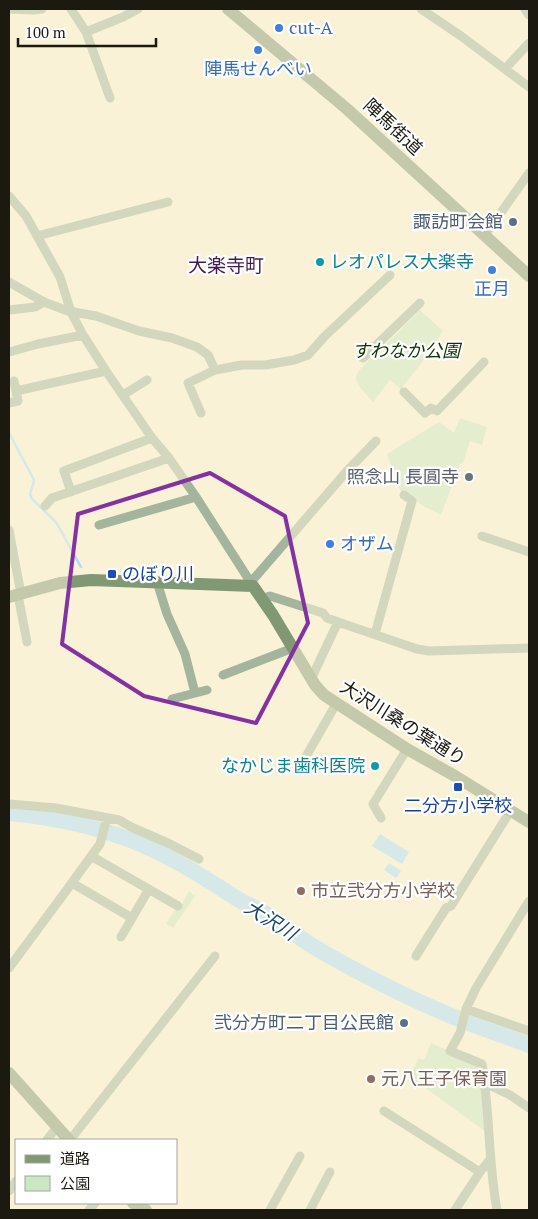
<svg xmlns="http://www.w3.org/2000/svg" width="538" height="1219" viewBox="0 0 538 1219" font-family="'PT Serif','Noto Sans JP',serif">
<style>
.green{fill:#cae8c3}
.water{fill:#aaddfd}
.lines{fill:none;stroke-linecap:round;stroke-linejoin:round}
.stream{stroke:#aaddfd;stroke-width:2.5}
.river{stroke:#aaddfd;stroke-width:16}
.street{stroke:#a5b59d;stroke-width:9}
.secondary{stroke:#809873;stroke-width:12}
.marked{fill:none;stroke:#8432a1;stroke-width:4;stroke-linejoin:round}
.shop-dot{fill:#3f7fe0;stroke:#fff;stroke-width:2}
.service-dot{fill:#5c6f8a;stroke:#fff;stroke-width:2}
.culture-dot{fill:#0f9aa8;stroke:#fff;stroke-width:2}
.worship-dot{fill:#6b7280;stroke:#fff;stroke-width:2}
.transit-dot{fill:#1a4fb4;stroke:#fff;stroke-width:2}
.education-dot{fill:#8d6e63;stroke:#fff;stroke-width:2}
.labels{text-anchor:middle;stroke-width:4.5;stroke-linejoin:round;paint-order:stroke}
.shop-label{font-size:18px;fill:#366cbe;stroke:#fff;text-anchor:start}
.street-label{font-size:18px;fill:#1c1910;stroke:#fff}
.service-label{font-size:18px;fill:#4e5e75;stroke:#fff;text-anchor:end}
.culture-label{font-size:18px;fill:#0d838f;stroke:#fff;text-anchor:start}
.park-label{font-size:18px;font-style:italic;fill:#0b3600;stroke:#fff}
.worship-label{font-size:18px;fill:#5b616d;stroke:#fff;text-anchor:end}
.transit-label{font-size:18px;fill:#164399;stroke:#fff;text-anchor:start}
.education-label{font-size:18px;fill:#785e54;stroke:#fff;text-anchor:start}
.neighbourhood-label{font-size:19px;fill:#421b50;stroke:#fff}
.water-label{font-size:19px;font-style:italic;fill:#164863;stroke:#fff}
</style>
<rect width="100%" height="100%" fill="#f9f2d7"/>
<path class="green" d="M 420,310 L 443,331 L 427,356 L 401,389 L 390,380 L 373,402 C 349,375 351,379 375,354 L 380,358 L 385,352 L 381,349 Z
M 460,418 L 487,427 L 482,445 L 470,441 L 463,463 L 460,464 L 441,515 L 425,507 L 400,490 L 387,454 L 439,422 L 454,433 Z
M 189,891 L 195,896 L 173,928 L 166,924 L 179,903 L 182,904 Z
M 431,1043 L 450,1051 L 482,1064 L 489,1134 L 417,1082 L 410,1075 L 419,1058 L 424,1060 Z"/>
<path class="water" d="M 380,834 L 409,852 L 402,864 L 372,846 Z
M 389,863 L 401,871 L 396,878 L 384,870 Z"/>
<g class="lines">
<path class="stream" d="M 9,433 L 33,478 L 34,481 L 30,494 L 32,499 L 56,522 L 81,567
M 469,1023 L 470,1019"/>
<path class="river" d="M 9,813 C 54,817 99,827 141,844 C 174,858 206,879 236,898 C 247,905 259,909 269,916 C 288,929 306,943 326,954 C 372,980 420,1004 469,1023 C 489,1031 509,1037 529,1045"/>
<path class="street" d="M 10,9 L 33,10 L 42,9
M 71,9 L 86,32 L 110,98
M 421,9 L 461,36 L 529,87
M 525,9 L 529,15
M 86,32 L 123,17 L 138,9
M 505,69 L 529,43
M 9,196 L 26,216 L 60,277 L 71,312 L 83,335 L 106,371 L 152,438 L 169,458 L 196,497 L 253,586
M 485,235 L 529,173
M 37,236 L 168,202
M 9,282 L 44,302 L 68,311 L 96,316 L 139,331 L 172,338 L 197,347 L 208,355 L 215,370 L 242,365 L 265,365 L 294,360 L 308,355 L 325,336 L 390,275
M 9,310 L 35,307 L 44,302
M 9,352 L 38,344 L 83,335
M 363,358 L 420,303
M 16,391 L 106,371
M 404,392 L 425,413 L 431,408 L 437,411 L 484,362
M 123,395 L 147,380
M 9,403 L 18,401 L 14,381
M 201,413 L 188,383 L 215,370
M 71,492 L 64,471 L 152,438
M 45,506 L 52,498 L 169,458
M 99,525 L 196,497
M 9,530 L 21,594
M 482,536 L 529,552
M 157,582 L 167,614 L 185,654 L 195,693
M 251,582 L 347,471 L 376,441
M 18,595 L 27,642
M 262,599 L 270,596 L 323,613 L 327,618 L 338,622 L 417,649 L 429,651 L 529,648
M 375,634 L 412,501 L 404,495
M 223,675 L 293,648
M 311,679 L 338,622
M 172,699 L 207,690
M 304,760 L 336,704
M 9,804 L 56,808 L 119,820 L 131,827 L 168,843 L 199,859
M 381,818 L 373,804 L 407,749
M 91,856 L 178,906
M 72,883 L 132,918
M 121,937 L 149,889
M 416,956 L 446,908 L 451,906 L 511,810
M 9,968 L 63,895 L 100,844 L 107,818
M 466,1009 L 529,1031
M 485,1083 L 510,1095 L 529,1108
M 384,1111 L 480,1172
M 47,1140 L 57,1127
M 70,1140 L 215,956
M 9,1191 L 16,1181
M 89,1210 L 95,1203
M 270,1210 L 300,1156
M 310,1210 L 330,1172
M 455,1210 L 480,1172 L 491,1158
M 497,1210 C 488,1162 490,1112 482,1064 L 450,1051 L 460,1033 L 466,1009 L 476,988 L 529,901"/>
<path class="secondary" d="M 228,9 L 347,109 L 529,276
M 9,597 L 60,583 L 91,580 L 253,586 L 273,615 L 315,685 L 324,695 L 407,749 L 455,776 L 529,822
M 9,1073 L 69,1140
M 133,1203 L 146,1210"/>
</g>
<path d="M0 0H538V1219H0ZM 210,473 L 285,516 L 308,623 L 256,723 L 144,696 L 62,644 L 78,514 Z" fill="#f9f2d7" fill-opacity=".55" fill-rule="evenodd"/>
<path class="marked" d="M 210,473 L 285,516 L 308,623 L 256,723 L 144,696 L 62,644 L 78,514 Z"/>
<g class="shop-dot">
<circle cx="279" cy="28" r="5"/>
<circle cx="258" cy="50" r="5"/>
<circle cx="492" cy="270" r="5"/>
<circle cx="330" cy="544" r="5"/>
</g>
<g class="service-dot">
<circle cx="513" cy="222" r="5"/>
<circle cx="404" cy="1023" r="5"/>
</g>
<g class="culture-dot">
<circle cx="320" cy="262" r="5"/>
<circle cx="375" cy="766" r="5"/>
</g>
<circle class="worship-dot" cx="469" cy="477" r="5"/>
<g class="transit-dot">
<rect x="107" y="569" width="10" height="10" rx="2.5"/>
<rect x="453" y="782" width="10" height="10" rx="2.5"/>
</g>
<g class="education-dot">
<circle cx="301" cy="891" r="5"/>
<circle cx="371" cy="1079" r="5"/>
</g>
<g class="labels">
<g class="shop-label">
<text x="289" y="34">cut-A</text>
<text x="258" y="75" text-anchor="middle">陣馬せんべい</text>
<text x="492" y="295" text-anchor="middle">正月</text>
<text x="340" y="550">オザム</text>
</g>
<g class="street-label">
<text transform="translate(393 127) rotate(43)" y="6">陣馬街道</text>
<text transform="translate(403 723) rotate(32)" y="6">大沢川桑の葉通り</text>
</g>
<g class="service-label">
<text x="503" y="228">諏訪町会館</text>
<text x="394" y="1029">弐分方町二丁目公民館</text>
</g>
<g class="culture-label">
<text x="330" y="268">レオパレス大楽寺</text>
<text x="365" y="772" text-anchor="end">なかじま歯科医院</text>
</g>
<g class="park-label">
<text x="406" y="357">すわなか公園</text>
</g>
<g class="worship-label">
<text x="459" y="483">照念山 長圓寺</text>
</g>
<g class="transit-label">
<text x="122" y="580">のぼり川</text>
<text x="458" y="812" text-anchor="middle">二分方小学校</text>
</g>
<g class="education-label">
<text x="311" y="897">市立弐分方小学校</text>
<text x="381" y="1085">元八王子保育園</text>
</g>
<g class="neighbourhood-label">
<text x="226" y="272">大楽寺町</text>
</g>
<g class="water-label">
<text transform="translate(271 920) rotate(32)" y="7">大沢川</text>
</g>
</g>
<rect width="538" height="1219" fill="none" stroke="#1c1910" stroke-width="20"/>
<rect x="15" y="1139" width="162" height="65" fill="#ffffff" stroke="#a4a39f"/>
<rect x="25" y="1155" width="25" height="8" fill="#809873" stroke="#a4a39f"/>
<text x="60" y="1164" font-size="15" fill="#1c1910">道路</text>
<rect x="25" y="1176" width="25" height="15" fill="#cae8c3" stroke="#a4a39f"/>
<text x="60" y="1189" font-size="15" fill="#1c1910">公園</text>
<path d="M18 38v8h138v-8" fill="none" stroke="#1c1910" stroke-width="2.5"/>
<text x="25" y="38" font-size="15" fill="#1c1910" stroke="#ffffff" stroke-width="4" paint-order="stroke">100 m</text>
</svg>
